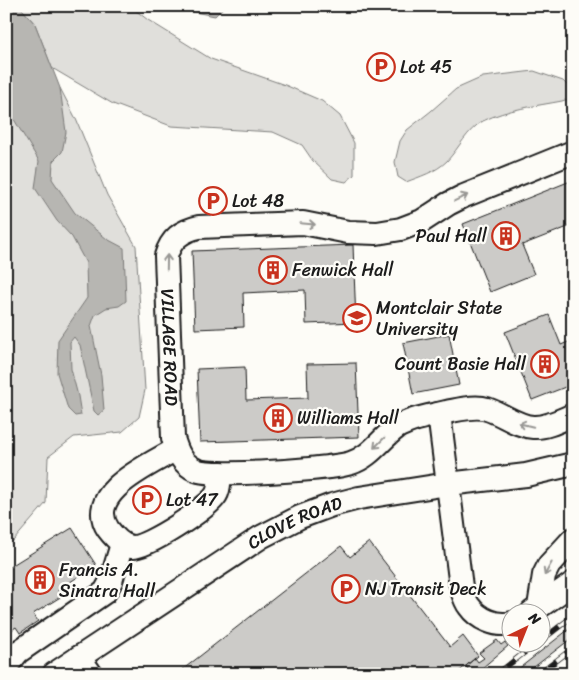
<svg xmlns="http://www.w3.org/2000/svg" width="579" height="680" viewBox="0 0 579 680" font-family="Sriracha,sans-serif">
<style>
.green{fill:#e0dfdb;stroke:#7e7e7c}
.water{fill:#b7b6b2;stroke:#797876}
.building{fill:#cccbc8;stroke:#1c1c1c}
.lines{fill:none;stroke-linecap:round;stroke-linejoin:round}
.minor-casing{stroke:#1c1c1c;stroke-width:26}
.minor{stroke:#fdfcf7;stroke-width:22}
.rail-casing{stroke:#1c1c1c;stroke-width:5.5}
.rail{stroke:#fdfcf7;stroke-width:4;stroke-dasharray:11;stroke-linecap:butt}
.oneway{stroke:#989794}
.labels{text-anchor:middle;stroke-width:4.5;stroke-linejoin:round;paint-order:stroke}
.poi-label{font-size:18px;fill:#1c1c1c;stroke:#fdfcf7;text-anchor:start}
.street-label{font-size:18px;fill:#1c1c1c;stroke:#fdfcf7}
</style>
<rect width="100%" height="100%" fill="#fdfcf7"/>
<filter id="ink" filterUnits="userSpaceOnUse"><feTurbulence type="fractalNoise" baseFrequency=".02" numOctaves="2"/><feDisplacementMap in="SourceGraphic" scale="10" xChannelSelector="R" yChannelSelector="G"/><feConvolveMatrix kernelMatrix="1 2 1 2 8 2 1 2 1" color-interpolation-filters="sRGB"/></filter>
<g filter="url(#ink)">
<path class="green" d="M 22,6 L 130,6 L 148,20 L 211,59 L 285,85 L 322,101 L 340,116 L 354,143 L 354,175 L 346,182 L 332,179 L 313,161 L 302,145 L 273,132 L 171,126 L 113,104 L 52,68 L 35,24 L 22,9 Z
M 6,58 L 60,88 L 76,119 L 107,195 L 136,246 L 145,390 L 139,417 L 122,432 L 74,437 L 48,457 L 46,503 L 14,540 L 6,547 Z
M 534,71 L 563,81 L 573,91 L 571,98 L 562,101 C 536,106 507,109 483,121 C 467,130 459,148 447,161 C 436,172 419,177 406,182 L 398,177 L 395,162 L 400,141 L 407,130 L 431,111 L 456,89 L 483,77 Z"/>
<path class="water" d="M 6,6 L 22,6 L 22,9 L 35,24 L 60,88 L 66,132 L 62,152 L 53,161 L 52,179 L 75,213 L 107,239 L 124,248 L 126,301 L 119,306 L 106,308 L 95,315 L 91,326 L 101,375 L 104,410 L 98,415 L 94,411 L 80,345 L 74,337 L 70,342 L 71,369 L 78,396 L 81,415 L 75,416 L 68,409 L 57,373 L 58,340 L 87,298 L 86,263 L 72,237 L 57,221 L 35,188 L 39,161 L 6,106 Z
M 180,6 L 225,6 L 215,16 L 189,11 Z"/>
<path class="building" d="M 573,180 L 573,225 L 522,245 L 534,274 L 490,292 L 463,224 Z
M 353,245 L 356,322 L 306,324 L 305,290 L 243,293 L 244,327 L 195,329 L 192,251 Z
M 549,315 L 561,345 L 573,340 L 573,384 L 532,400 L 505,332 Z
M 449,334 L 459,385 L 413,394 L 403,343 Z
M 356,363 L 359,437 L 200,442 L 197,369 L 245,367 L 246,400 L 308,398 L 307,364 Z
M 72,528 L 96,565 L 58,590 L 62,596 L 33,614 L 38,621 L 20,633 L 16,627 L 6,634 L 6,569 Z
M 369,542 L 450,647 L 463,636 L 478,656 L 456,674 L 177,674 L 341,546 L 350,557 Z
M 573,626 L 573,637 L 525,674 L 512,674 Z
M 497,640 L 501,645 L 505,642 L 508,646 L 482,668 L 487,674 L 471,674 L 466,666 L 475,658 L 478,662 L 484,658 L 479,653 Z"/>
<g class="lines">
<defs>
<g id="minor">
<path id="s1" d="M 573,152 L 464,196 L 448,204 L 422,221 L 401,229 L 377,233 L 348,232 L 303,223 L 199,227 C 181,231 171,239 166,256 L 173,438 C 177,452 182,464 196,470 C 212,478 332,469 351,463 C 370,457 380,440 396,428 C 409,419 430,416 446,412 C 458,410 475,405 487,409 C 503,414 517,426 533,427 C 546,428 561,420 573,415"/>
<path d="M 439,414 L 461,587 C 463,593 465,601 469,606 C 478,619 496,627 512,623"/>
<path d="M 176,449 C 152,464 84,492 108,529 C 114,537 122,546 132,547 C 147,548 208,508 216,495 C 220,489 219,480 220,473"/>
<path d="M 539,607 L 544,575 L 549,565 L 573,539"/>
<path d="M 532,612 L 573,583"/>
<path d="M 79,657 L 91,674"/>
<path d="M 6,667 L 18,652 L 105,592 L 111,581 L 122,544"/>
<path id="s2" d="M 54,674 L 261,537 L 300,517 L 332,505 L 359,498 L 448,484 L 526,475 L 573,464"/>
</g>
</defs>
<use href="#minor" class="minor-casing"/>
<use href="#minor" class="minor"/>
<defs>
<path id="rail" d="M 542,640 L 573,616
M 497,674 L 538,642
M 539,674 L 573,648"/>
</defs>
<use href="#rail" class="rail-casing"/>
<use href="#rail" class="rail"/>
</g>
<defs><path id="oneway-shaft" d="M-6 0H5M1.5-3L5.5 0L1.5 3" fill="none" stroke-width="1.6" stroke-linecap="round" stroke-linejoin="round" transform="scale(1.25)"/></defs>
<g class="oneway">
<use href="#oneway-shaft" transform="translate(461 198) rotate(-25)"/>
<use href="#oneway-shaft" transform="translate(308 224) rotate(5)"/>
<use href="#oneway-shaft" transform="translate(167 262) rotate(-89)"/>
<use href="#oneway-shaft" transform="translate(526 425) rotate(-166)"/>
<use href="#oneway-shaft" transform="translate(379 443) rotate(135)"/>
<use href="#oneway-shaft" transform="translate(548 569) rotate(119)"/>
</g>
</g>
<defs>
<symbol id="parking-ring" viewBox="-11 -11 22 22"><circle r="9.5" fill="#fdfcf7" stroke="#c8321e" stroke-width="1.5"/><path d="M-3.5-5.5H1a3.5 3.5 0 0 1 0 7H-1V5.5H-3.5ZM-1-3.4V-.6H.8a1.4 1.4 0 0 0 0-2.8Z" fill="#c8321e"/></symbol>
<symbol id="building-ring" viewBox="-11 -11 22 22"><circle r="9.5" fill="#fdfcf7" stroke="#c8321e" stroke-width="1.5"/><path d="M-4-6H4V6H1V3H-1V6H-4ZM-2.5-4.3h1.7v1.8h-1.7ZM.8-4.3h1.7v1.8H.8ZM-2.5-1h1.7V.8h-1.7ZM.8-1h1.7V.8H.8Z" fill="#c8321e"/></symbol>
<symbol id="university-ring" viewBox="-11 -11 22 22"><circle r="9.5" fill="#fdfcf7" stroke="#c8321e" stroke-width="1.5"/><path d="M0-5L7-2L0 1L-7-2ZM-4 1L0 2.5L4 1V4Q0 6-4 4Z" fill="#c8321e"/></symbol>
</defs>
<g fill-rule="evenodd">
<use href="#parking-ring" x="365" y="51" width="32" height="32"/>
<use href="#parking-ring" x="197" y="185" width="32" height="32"/>
<use href="#building-ring" x="490" y="220" width="32" height="32"/>
<use href="#building-ring" x="257" y="254" width="32" height="32"/>
<use href="#university-ring" x="341" y="302" width="32" height="32"/>
<use href="#building-ring" x="529" y="348" width="32" height="32"/>
<use href="#building-ring" x="262" y="402" width="32" height="32"/>
<use href="#parking-ring" x="131" y="484" width="32" height="32"/>
<use href="#building-ring" x="24" y="564" width="32" height="32"/>
<use href="#parking-ring" x="330" y="573" width="32" height="32"/>
</g>
<g class="labels">
<g class="poi-label">
<text x="400" y="73">Lot 45</text>
<text x="232" y="207">Lot 48</text>
<text x="487" y="242" text-anchor="end">Paul Hall</text>
<text x="292" y="276">Fenwick Hall</text>
<text x="376" y="314">Montclair State<tspan x="376" dy="21">University</tspan></text>
<text x="526" y="370" text-anchor="end">Count Basie Hall</text>
<text x="297" y="424">Williams Hall</text>
<text x="166" y="506">Lot 47</text>
<text x="59" y="576">Francis A.<tspan x="59" dy="21">Sinatra Hall</tspan></text>
<text x="365" y="595">NJ Transit Deck</text>
</g>
<g class="street-label">
<text dy="6" stroke="none"><textPath href="#s1" startOffset="530">VILLAGE ROAD</textPath></text>
<text dy="6" stroke="none"><textPath href="#s2" startOffset="285">CLOVE ROAD</textPath></text>
</g>
</g>
<rect width="579" height="680" fill="none" stroke="#fdfcf7" stroke-width="25"/>
<rect x="12" y="12" width="554" height="655" fill="none" stroke="#1c1c1c" stroke-width="2" filter="url(#ink)"/>
<g transform="translate(526 628) rotate(43)"><circle r="24" fill="#fdfcf7" stroke="#a3a29f"/>
<path d="M0-4L9 19L0 12L-9 19Z" fill="#c8321e"/>
<text y="-8" font-size="14" font-weight="bold" text-anchor="middle" fill="#1c1c1c">N</text>
</g>
</svg>
